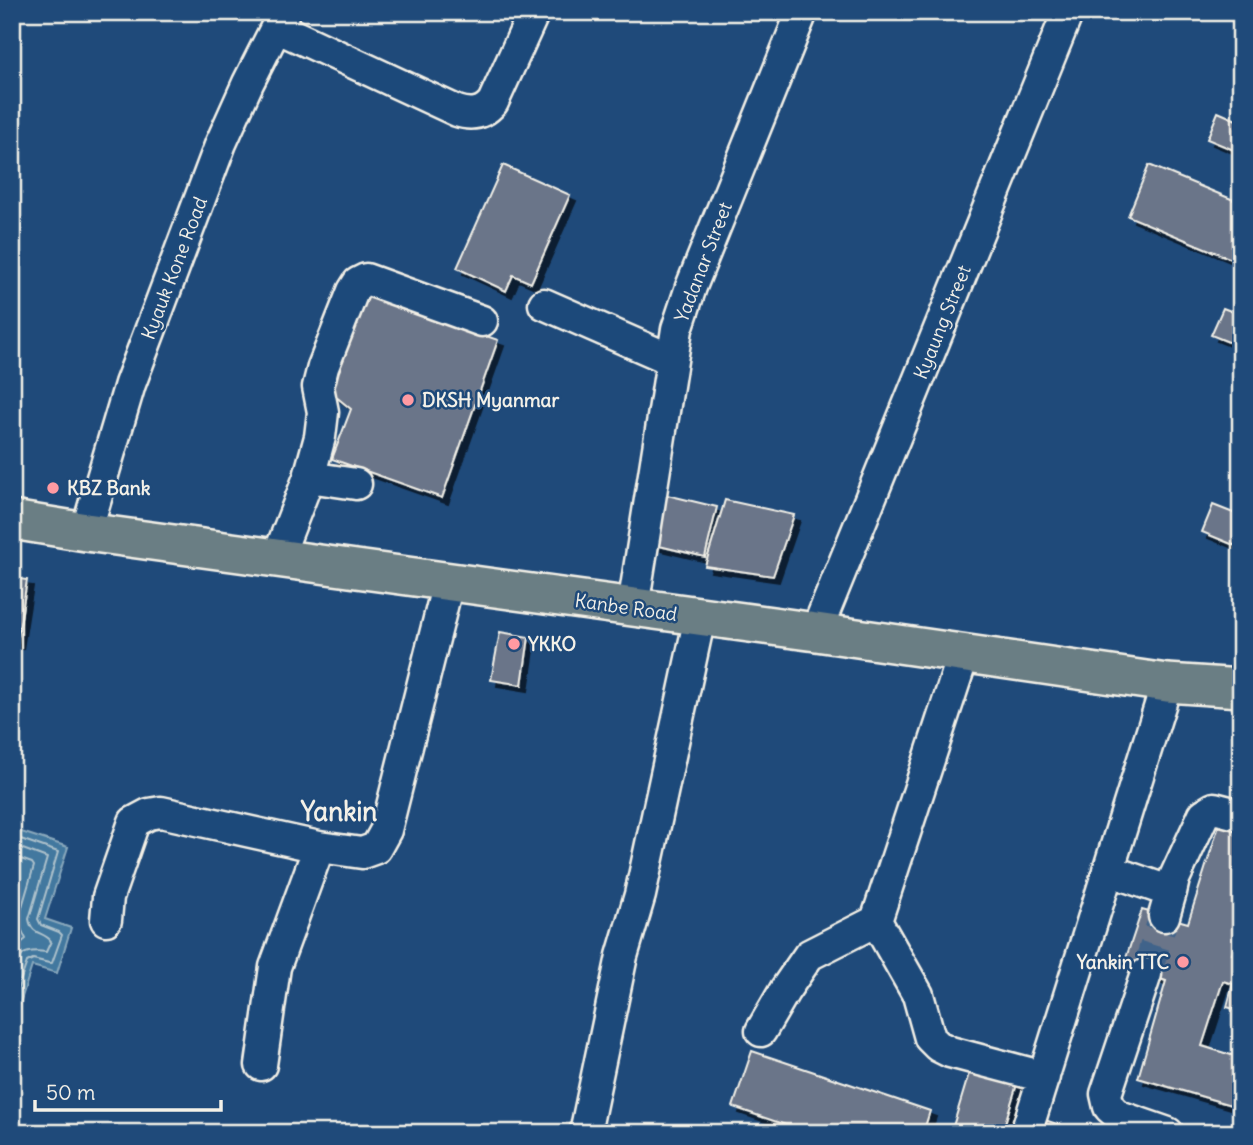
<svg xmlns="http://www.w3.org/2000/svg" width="1253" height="1145" viewBox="0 0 1253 1145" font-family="Delius,sans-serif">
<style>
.water{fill:#42789f;stroke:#89a8bc;stroke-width:2}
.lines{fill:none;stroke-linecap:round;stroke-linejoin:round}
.shore{stroke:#adc1cb;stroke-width:2}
.building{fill:#6a7589;stroke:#f4f1e8;stroke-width:2;filter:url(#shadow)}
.minor-tunnel{stroke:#3f638a;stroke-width:30;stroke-dasharray:30 15;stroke-linecap:butt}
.minor-casing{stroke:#f4f1e8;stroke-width:35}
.major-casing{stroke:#f4f1e8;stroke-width:42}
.minor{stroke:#1f4a7a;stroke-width:30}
.major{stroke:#6b7e84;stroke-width:37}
.poi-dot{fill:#ff9aa2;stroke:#1f4a7a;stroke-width:2.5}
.labels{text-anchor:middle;stroke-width:5;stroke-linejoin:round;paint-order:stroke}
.street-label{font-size:19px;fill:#f4f1e8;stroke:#1f4a7a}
.poi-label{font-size:19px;font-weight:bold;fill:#f4f1e8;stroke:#1f4a7a;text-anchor:start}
.district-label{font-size:26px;font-weight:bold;fill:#f4f1e8;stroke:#1f4a7a}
</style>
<defs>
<filter id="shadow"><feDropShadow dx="6" dy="6" stdDeviation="0" flood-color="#0009"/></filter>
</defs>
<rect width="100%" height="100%" fill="#1f4a7a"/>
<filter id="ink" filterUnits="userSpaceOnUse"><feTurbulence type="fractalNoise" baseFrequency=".0143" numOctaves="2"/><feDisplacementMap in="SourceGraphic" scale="14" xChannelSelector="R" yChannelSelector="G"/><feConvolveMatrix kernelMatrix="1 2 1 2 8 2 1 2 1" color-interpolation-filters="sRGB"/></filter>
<g filter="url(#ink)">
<path class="water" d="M 12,829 L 68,847 L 45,919 L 71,928 L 57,973 L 32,966 L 14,1022 L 12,1021 Z"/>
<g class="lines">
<path class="shore" d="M 12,836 L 58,852 L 38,919 L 41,925 L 59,932 L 62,935 L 52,963 L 49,963 L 33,959 L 27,962 L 12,1005
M 12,845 L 47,858 L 29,919 C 32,936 43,931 51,941 L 46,952 C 22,949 20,954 12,976
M 12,856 L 32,863 L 34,866 L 19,917 L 20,927 L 26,939 L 12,950"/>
</g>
<path class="building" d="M 1218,112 L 1241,122 L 1241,153 L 1207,139 Z
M 503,165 L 570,195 L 531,283 L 513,275 L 506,291 L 457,268 Z
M 1149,165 L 1241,203 L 1241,263 L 1128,216 Z
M 362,293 L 498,340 L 442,498 L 332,459 L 351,409 L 329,391 Z
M 1223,308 L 1241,315 L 1241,347 L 1211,335 Z
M 667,495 L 717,507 L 705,557 L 655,545 Z
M 725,500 L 794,515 L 773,576 L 705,566 Z
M 1213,505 L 1241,516 L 1241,548 L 1202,532 Z
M 12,578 L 27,580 L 17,643 L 12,642 Z
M 500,632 L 529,637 L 522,685 L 491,680 Z
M 1219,825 L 1241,832 L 1241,927 L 1232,954 L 1241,957 L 1241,1011 L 1227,1007 L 1233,984 L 1223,981 L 1202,1046 L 1241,1058 L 1241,1108 L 1138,1078 L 1166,981 L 1123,967 L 1142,910 L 1188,923 Z
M 752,1051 L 930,1111 L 923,1133 L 809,1133 L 733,1107 Z
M 970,1070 L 1017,1084 L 1002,1133 L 951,1133 Z
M 1042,1119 L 1083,1133 L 1038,1133 Z"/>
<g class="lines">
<path class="minor-tunnel" d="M 1146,974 L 1164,916"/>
<defs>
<path id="minor" d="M 276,27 L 457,111 C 472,116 483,114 493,102 L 534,12
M 544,304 L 672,360
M 309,477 L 356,484
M 86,532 L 130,384 L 221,143 L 248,83 L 284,12
M 277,559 L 309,477 L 320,437 L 323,412 L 318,387 L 323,367 L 353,291 L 358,283 L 366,279 L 482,321
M 633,607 L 677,329 L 691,287 L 802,12
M 816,632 L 1068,12
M 1108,870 L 1171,892 L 1174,879 L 1204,814 L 1214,808 L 1241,815
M 1164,916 L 1171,892
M 106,920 L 108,897 L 134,822 L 149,814 L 161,812 L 319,847 L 362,853 L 376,848 L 386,830 L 448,583
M 876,921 L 918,995 L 930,1038 L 938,1046 L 950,1052 L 1044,1077
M 1146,974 L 1106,1094 L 1109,1107 L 1119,1116 L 1168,1133
M 761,1031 L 785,990 L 809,955 L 876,921 L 964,653
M 261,1065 L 275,967 L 319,847
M 585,1133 L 622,956 L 640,895 L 700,617
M 1026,1133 L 1167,683"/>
<path id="major" d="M 12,520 L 86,532 L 816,632 L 1167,683 L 1241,688"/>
</defs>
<use href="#minor" class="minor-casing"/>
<use href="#major" class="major-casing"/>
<use href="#minor" class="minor"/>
<use href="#major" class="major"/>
</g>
</g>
<g class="poi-dot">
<circle cx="408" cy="400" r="7"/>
<circle cx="53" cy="488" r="7"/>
<circle cx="514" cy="644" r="7"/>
<circle cx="1183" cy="962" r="7"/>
</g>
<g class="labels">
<g class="street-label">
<text transform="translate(703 262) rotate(-69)" y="7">Yadanar Street</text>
<text transform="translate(174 268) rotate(-69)" y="7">Kyauk Kone Road</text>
<text transform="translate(942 322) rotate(-68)" y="7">Kyaung Street</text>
<text transform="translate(626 607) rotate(8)" y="7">Kanbe Road</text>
</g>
<g class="poi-label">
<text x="422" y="407">DKSH Myanmar</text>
<text x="67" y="495">KBZ Bank</text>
<text x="528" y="651">YKKO</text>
<text x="1169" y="969" text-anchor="end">Yankin TTC</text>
</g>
<g class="district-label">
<text x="339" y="821">Yankin</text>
</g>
</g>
<rect width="1253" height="1145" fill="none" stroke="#1f4a7a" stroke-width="42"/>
<rect x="21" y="21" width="1211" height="1103" fill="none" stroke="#f4f1e8" stroke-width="2.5" filter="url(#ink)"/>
<path d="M35 1100v10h186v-10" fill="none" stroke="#f4f1e8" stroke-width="3.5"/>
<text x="46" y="1100" font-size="21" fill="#f4f1e8" stroke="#1f4a7a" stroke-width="5" paint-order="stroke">50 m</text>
</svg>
